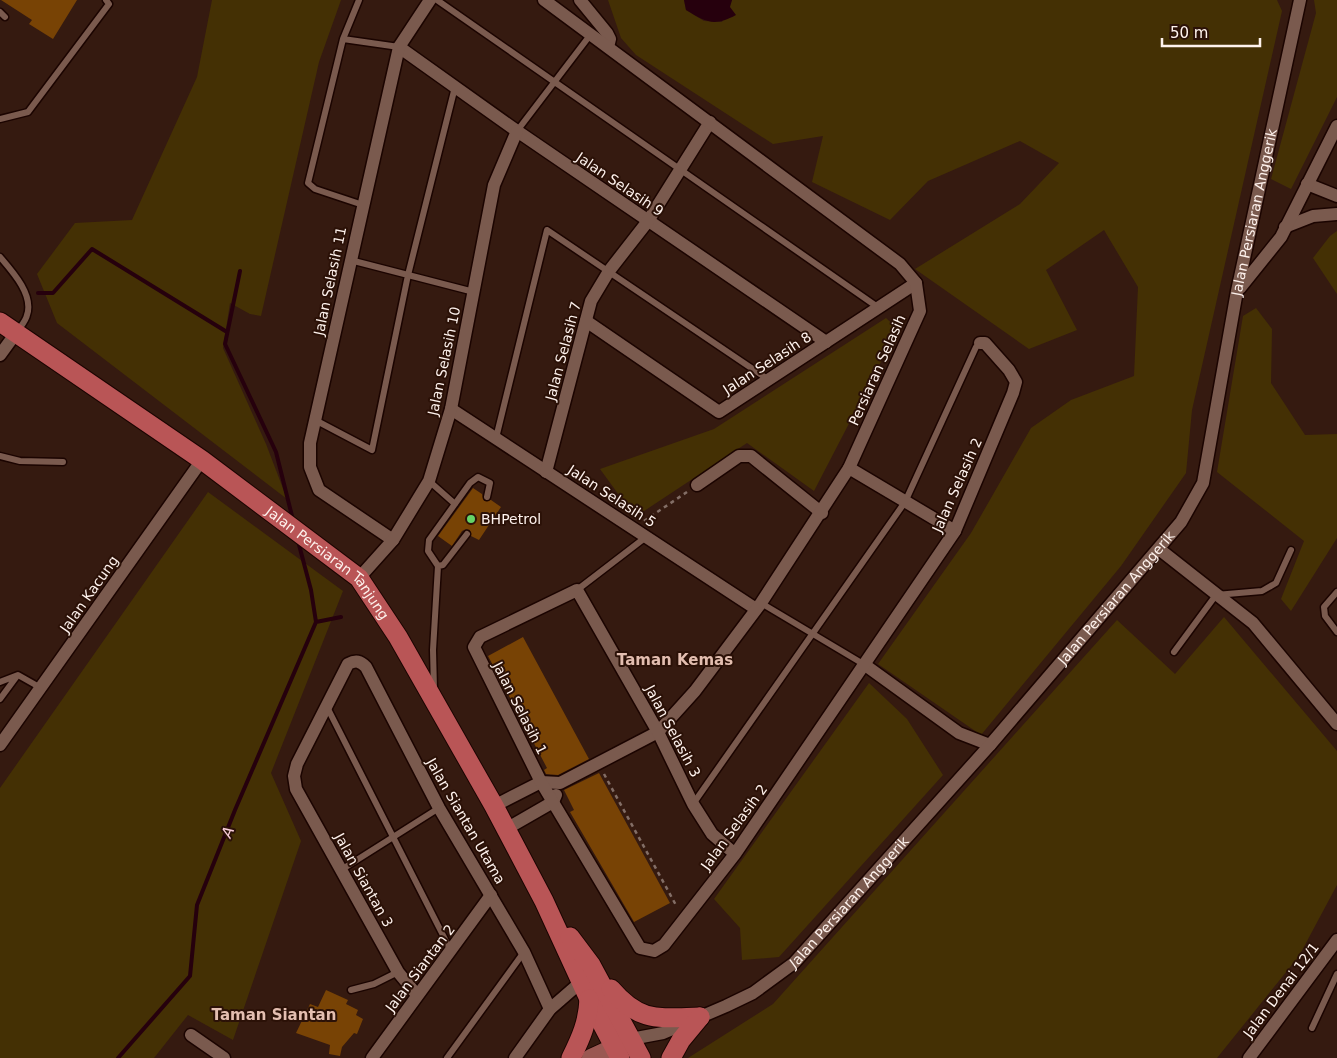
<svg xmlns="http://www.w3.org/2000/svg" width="1337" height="1058" viewBox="0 0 1337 1058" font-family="'DejaVu Sans',sans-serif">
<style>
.green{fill:#443004}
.water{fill:#26000d}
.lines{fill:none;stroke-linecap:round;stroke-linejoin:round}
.stream{stroke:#26000d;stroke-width:4}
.building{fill:#784305}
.lane-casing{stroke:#1b0400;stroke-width:9}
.street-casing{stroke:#1b0400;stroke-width:15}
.secondary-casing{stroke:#1b0400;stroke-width:20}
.primary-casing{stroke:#1b0400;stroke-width:21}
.path{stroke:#836e66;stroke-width:2.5;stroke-dasharray:4 4;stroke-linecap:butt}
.lane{stroke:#7a5a4e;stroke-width:6}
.street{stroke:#7a5a4e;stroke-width:12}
.secondary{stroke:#9a5852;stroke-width:18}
.primary{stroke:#b95556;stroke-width:19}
.poi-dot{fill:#65d467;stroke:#2b1107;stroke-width:2}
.labels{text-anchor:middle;stroke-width:4;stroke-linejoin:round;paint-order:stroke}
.street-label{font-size:14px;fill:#fef2ed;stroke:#2b1107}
.poi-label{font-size:14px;fill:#fef2ed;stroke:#2b1107;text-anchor:start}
.neighbourhood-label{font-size:15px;font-weight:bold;fill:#e3beb0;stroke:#2b1107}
.water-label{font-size:15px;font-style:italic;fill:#f9ceda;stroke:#2b1107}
</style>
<rect width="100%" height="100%" fill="#351a10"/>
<path class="green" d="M 212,0 L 341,0 L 319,62 L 261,316 L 250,314 L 230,303 L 223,348 L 266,444 L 287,499 L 57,323 L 37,274 L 75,223 L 132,220 L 197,77 Z
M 608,0 L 684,0 L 686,10 L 704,21 L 722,22 L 732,0 L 1277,0 L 1282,11 L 1192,410 L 1186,473 L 1121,566 L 981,735 L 878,664 L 971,533 L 1031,428 L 1071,400 L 1134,376 L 1138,287 L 1104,230 L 1046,270 L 1077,330 L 1029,349 L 915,269 L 1020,204 L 1059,163 L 1020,141 L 928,181 L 890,220 L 812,182 L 823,136 L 773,144 L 636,55 L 621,38 Z
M 1314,0 L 1337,0 L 1337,97 L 1291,189 L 1271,179 L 1316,13 Z
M 1337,231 L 1337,294 L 1313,258 L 1330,236 Z
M 1256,308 L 1272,329 L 1271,383 L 1305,435 L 1337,434 L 1337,538 L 1291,611 L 1281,599 L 1304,541 L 1217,472 L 1243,316 Z
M 886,318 L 898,329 L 814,491 L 747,443 L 635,517 L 600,469 L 714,429 Z
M 208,492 L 343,591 L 271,773 L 301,841 L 233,1040 L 188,1015 L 154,1058 L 0,1058 L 0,788 Z
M 1224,617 L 1337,751 L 1337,885 L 1299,956 L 1217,1058 L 688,1058 L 773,1004 L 1117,620 L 1175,674 Z
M 869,683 L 907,719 L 943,775 L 779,957 L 742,960 L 740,928 L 714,899 Z"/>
<path class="water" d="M 684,0 L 732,0 L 730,7 L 736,15 C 714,27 706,22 686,10 Z"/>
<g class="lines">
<path class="stream" d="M 240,271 L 225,344 L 276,452 L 293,520
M 38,293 L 53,293 L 92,249 L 227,332
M 316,622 L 341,617
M 118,1058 L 190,976 L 197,905 L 235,810 L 316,622 L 311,590 L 298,541"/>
</g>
<path class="building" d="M 1,0 L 77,0 L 53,39 L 29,24 L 32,20 Z
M 473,488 L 482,494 L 484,501 L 491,500 L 501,507 L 479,540 L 471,536 L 470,530 L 466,529 L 462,531 L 452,546 L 438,536 Z
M 523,637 L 589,759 L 558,775 L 546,774 L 544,770 L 547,768 L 488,656 Z
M 599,773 L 670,903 L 634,922 L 570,812 L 574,810 L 564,790 Z
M 326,990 L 348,1000 L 346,1004 L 358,1010 L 356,1015 L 363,1019 L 357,1034 L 354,1033 L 342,1047 L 340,1056 L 329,1054 L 330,1045 L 296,1033 L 310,1004 L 318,1007 Z"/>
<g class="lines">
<defs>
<path id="lane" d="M 359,0 L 343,39 L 308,183 L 315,189 L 363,205
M 437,0 L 879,308
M 0,12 L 5,17
M 343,39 L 399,47
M 0,119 L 28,112 L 109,4 L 106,0
M 517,131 L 591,34
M 0,257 C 12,271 34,295 27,315 C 26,321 20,327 17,332
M 350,260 L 474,292
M 315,420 L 372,450 L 408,275 L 455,87
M 496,438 L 547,230 L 769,380
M 0,456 L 20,461 L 63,462
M 429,481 L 455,504
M 438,566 L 428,551 L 429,540 L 470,483 L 478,477 L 490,483 L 487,497
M 577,590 L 646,537
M 1337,592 L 1324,607 L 1325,616 L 1337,632
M 761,603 L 865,665
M 1174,652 L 1216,595 L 1262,591 L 1276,583 L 1291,550
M 0,682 L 18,675 L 41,688
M 434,689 L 433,650 L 438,566 L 443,565 L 467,534
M 0,699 L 17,676
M 327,707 L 450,949
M 693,804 L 905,502 L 976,347 L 980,343
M 341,870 L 439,808
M 351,990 L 374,984 L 398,972
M 1312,1028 L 1337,974
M 447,1058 L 524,952"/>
<g id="street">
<path d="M 580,0 L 607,33 L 610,39 L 608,47"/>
<path d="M 399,47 L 517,131 L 826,342"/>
<path d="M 1307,184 L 1337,196"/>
<path d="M 1285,227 L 1313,216 L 1337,214"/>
<path d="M 1240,288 L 1281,237 L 1337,126"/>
<path d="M 586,321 L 719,412 L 916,283"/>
<path d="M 0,355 L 16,333"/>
<path d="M 451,409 L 756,609"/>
<path d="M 849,468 L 955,531"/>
<path d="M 546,472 L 591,301 L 609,271 L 648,221 L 710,122"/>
<path d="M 697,485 L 739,456 L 751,456 L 822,513"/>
<path d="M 393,540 L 319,490 L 310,467 L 310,443 L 399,47 L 430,0"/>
<path d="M 1159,549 L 1253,623 L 1337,724"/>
<path d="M 359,578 L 393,540 L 429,481 L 451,409 L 494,185 L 517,131"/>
<path d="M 865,665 L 959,733 L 990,745"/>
<path d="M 0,745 L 202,460"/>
<path d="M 494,806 L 541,782 L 560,783 L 658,732 L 695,691 L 761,603 L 849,468 L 920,311 L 916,283 L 900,264 L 544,0"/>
<path d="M 506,829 L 553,802 L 556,795"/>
<path d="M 735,854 L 712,834 L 693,804 L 658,732 L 577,590 L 480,637 L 474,647 L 541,782 L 640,948 L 654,951 L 664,945 L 735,854 L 955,531 L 1013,393 L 1016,382 L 1009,370 L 985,343 L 980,343"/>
<path d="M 417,995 L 398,972 L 296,789 L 294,776 L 297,764 L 348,664 C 356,660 360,661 366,667 L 439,808 L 524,952 L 550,1009"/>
<path d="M 191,1035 L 224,1058"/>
<path id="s1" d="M 631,1039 L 663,1033 L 726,1006 L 753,993 L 794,963 L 990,745 L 1181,522 L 1203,483 L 1237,291 L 1300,0"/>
<path d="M 372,1058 L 491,895"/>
<path d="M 515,1058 L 550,1009 L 581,982"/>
<path d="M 1249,1058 L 1337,940"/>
</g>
<path id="secondary" d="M 591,1058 L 626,1042"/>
<g id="primary">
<path id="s2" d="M 0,322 L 202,460 L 359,578 L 398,637 L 494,806 L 544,901 L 589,999 L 620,1058"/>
<path d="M 570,937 L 591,965 L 641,1058"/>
<path d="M 611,989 C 640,1023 658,1018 700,1017"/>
<path d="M 571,1058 C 581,1038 588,1022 589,999"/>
<path d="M 671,1058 L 681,1040 L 700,1017"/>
</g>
</defs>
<use href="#lane" class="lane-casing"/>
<use href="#street" class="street-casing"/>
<use href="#secondary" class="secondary-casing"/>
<use href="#primary" class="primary-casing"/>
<path class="path" d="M 644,521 L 687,492
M 604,774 L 677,907"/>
<use href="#lane" class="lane"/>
<use href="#street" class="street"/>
<use href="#secondary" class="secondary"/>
<use href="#primary" class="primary"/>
</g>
<circle class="poi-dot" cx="471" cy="519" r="5"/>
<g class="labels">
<g class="street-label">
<text transform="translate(620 184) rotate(34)" y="5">Jalan Selasih 9</text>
<text dy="5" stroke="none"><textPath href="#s1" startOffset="1089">Jalan Persiaran Anggerik</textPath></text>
<text transform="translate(330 281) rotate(-78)" y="5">Jalan Selasih 11</text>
<text transform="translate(563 351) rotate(-75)" y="5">Jalan Selasih 7</text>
<text transform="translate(444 361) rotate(-78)" y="5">Jalan Selasih 10</text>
<text transform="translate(767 363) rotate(-33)" y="5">Jalan Selasih 8</text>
<text transform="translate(877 370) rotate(-66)" y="5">Persiaran Selasih</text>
<text transform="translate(957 485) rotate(-66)" y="5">Jalan Selasih 2</text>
<text transform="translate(612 496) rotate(33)" y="5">Jalan Selasih 5</text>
<text dy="5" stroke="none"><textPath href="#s2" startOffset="408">Jalan Persiaran Tanjung</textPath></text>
<text transform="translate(89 594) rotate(-55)" y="5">Jalan Kacung</text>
<text dy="5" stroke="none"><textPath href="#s1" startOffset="669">Jalan Persiaran Anggerik</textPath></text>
<text transform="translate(520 708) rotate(63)" y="5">Jalan Selasih 1</text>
<text transform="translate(673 731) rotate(62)" y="5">Jalan Selasih 3</text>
<text transform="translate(466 821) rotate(60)" y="5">Jalan Siantan Utama</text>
<text transform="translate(734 827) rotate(-54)" y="5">Jalan Selasih 2</text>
<text transform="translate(364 880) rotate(61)" y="5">Jalan Siantan 3</text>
<text dy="5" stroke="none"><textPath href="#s1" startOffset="264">Jalan Persiaran Anggerik</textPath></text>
<text transform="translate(420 968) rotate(-53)" y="5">Jalan Siantan 2</text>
<text transform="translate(1281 990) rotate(-53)" y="5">Jalan Denai 12/1</text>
</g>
<g class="poi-label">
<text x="481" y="524">BHPetrol</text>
</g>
<g class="neighbourhood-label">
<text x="675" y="665">Taman Kemas</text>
<text x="274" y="1020">Taman Siantan</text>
</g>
<g class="water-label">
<text transform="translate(228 832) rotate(-67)" y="5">A</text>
</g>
</g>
<path d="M1162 38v8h98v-8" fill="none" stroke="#fef2ed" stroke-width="2.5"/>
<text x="1170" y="38" font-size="15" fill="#fef2ed" stroke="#2b1107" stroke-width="4" paint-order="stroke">50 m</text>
</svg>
